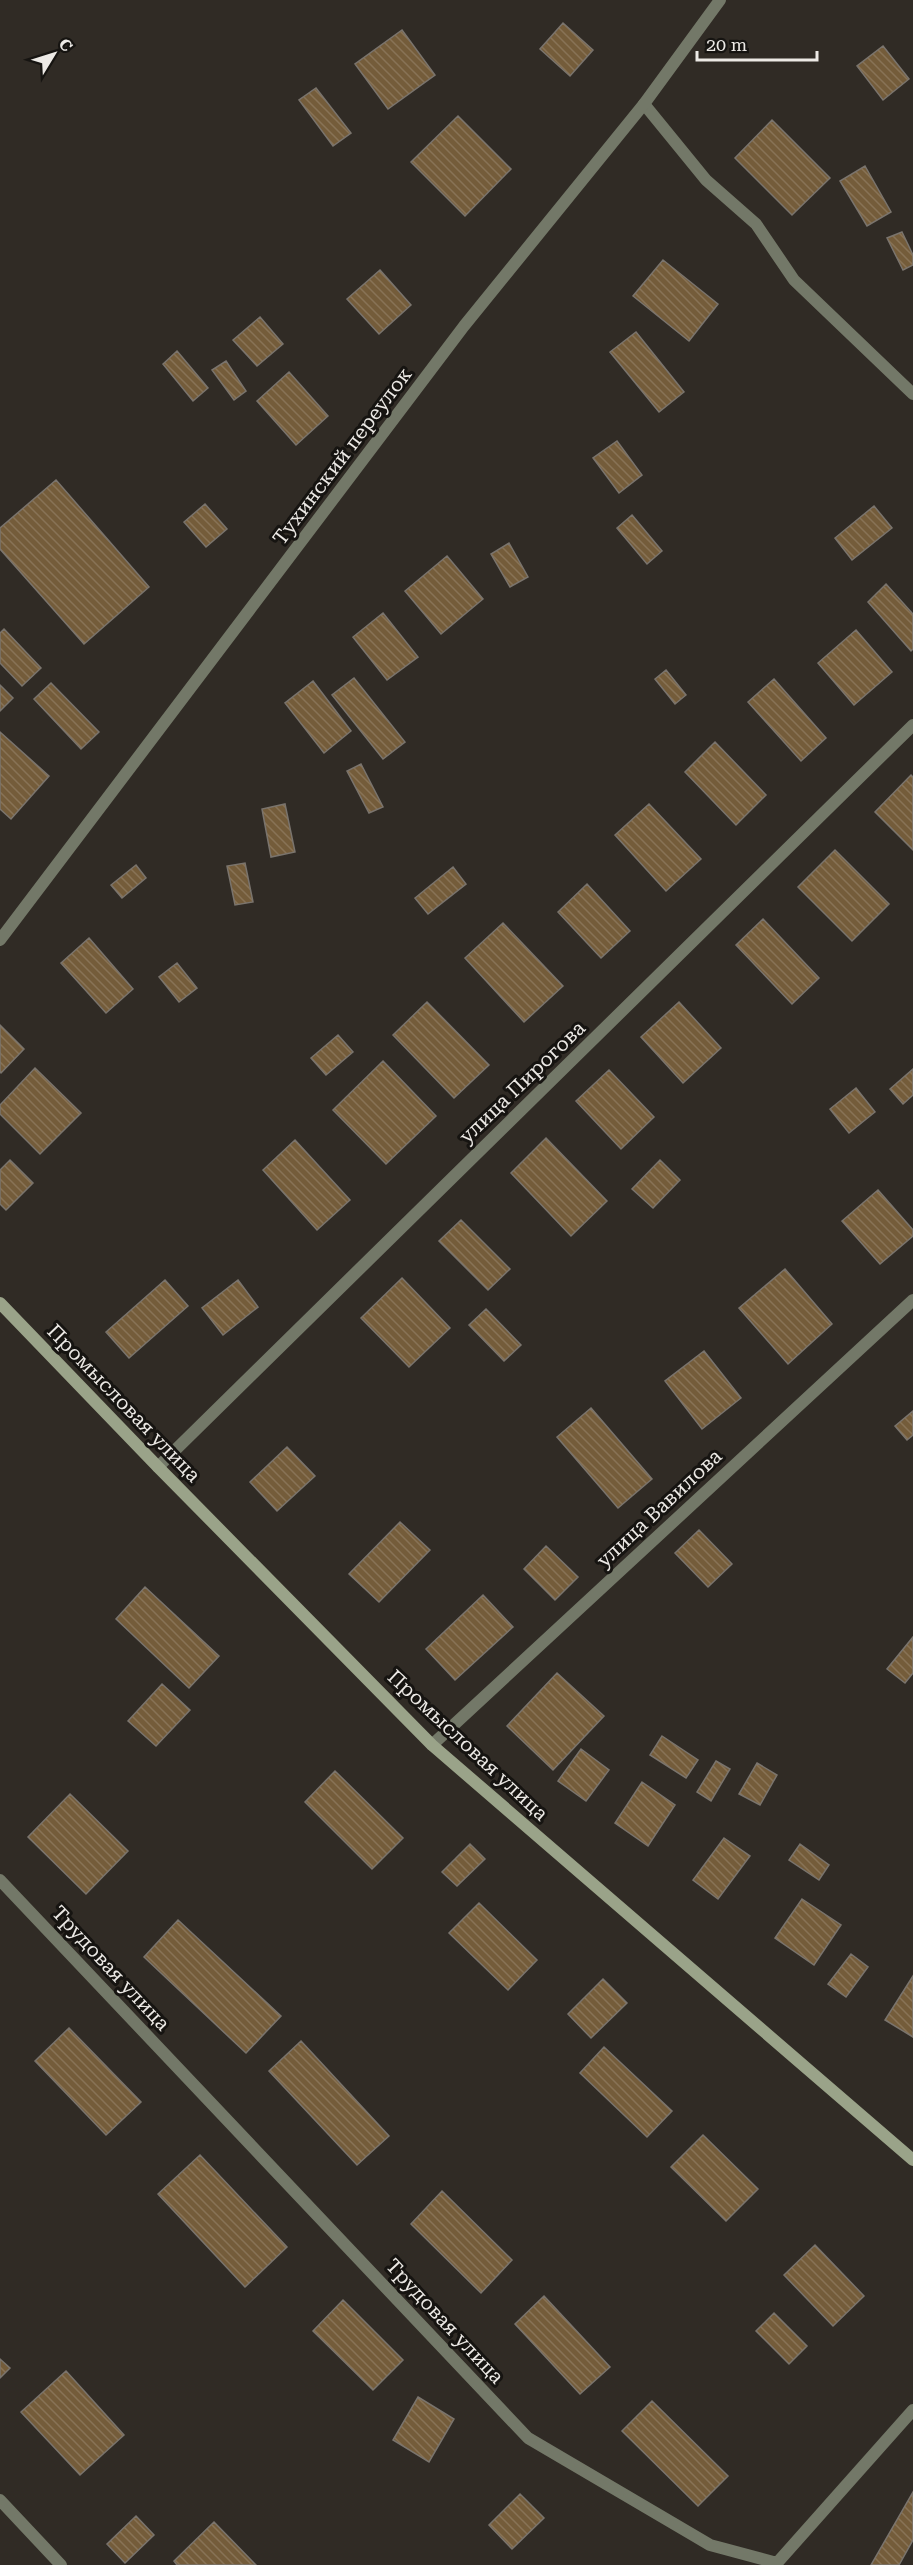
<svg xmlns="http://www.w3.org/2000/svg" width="913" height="2565" viewBox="0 0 913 2565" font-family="'Roboto Serif',serif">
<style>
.building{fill:url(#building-back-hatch);stroke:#7a746d;stroke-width:1.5}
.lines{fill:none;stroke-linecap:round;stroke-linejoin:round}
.lane{stroke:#737868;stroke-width:12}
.street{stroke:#737868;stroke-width:12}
.secondary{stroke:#9aa389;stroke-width:12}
.labels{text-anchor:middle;stroke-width:6;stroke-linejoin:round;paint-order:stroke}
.street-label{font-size:20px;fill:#ece9e5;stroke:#161411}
</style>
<defs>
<pattern id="building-back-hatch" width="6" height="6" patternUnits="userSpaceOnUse" patternTransform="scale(1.5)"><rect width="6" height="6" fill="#745c3a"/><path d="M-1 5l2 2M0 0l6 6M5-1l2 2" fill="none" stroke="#887356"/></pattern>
</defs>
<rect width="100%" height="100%" fill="#302b25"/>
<path class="building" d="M 563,23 L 593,50 L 570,76 L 540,49 Z
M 402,30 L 435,75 L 388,109 L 355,64 Z
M 883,46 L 909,79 L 883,100 L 857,66 Z
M 316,88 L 351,133 L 333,146 L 299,100 Z
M 458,116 L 511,169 L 465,216 L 411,162 Z
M 772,120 L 830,178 L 792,215 L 735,158 Z
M 865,166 L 891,212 L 867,226 L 840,181 Z
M 902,232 L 913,255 L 913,265 L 903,270 L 887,238 Z
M 663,260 L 718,304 L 689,341 L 633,296 Z
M 380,270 L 411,305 L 379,334 L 347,299 Z
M 260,317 L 283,344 L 257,366 L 233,340 Z
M 636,332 L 684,392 L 659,412 L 610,352 Z
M 177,351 L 208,388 L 193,401 L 163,364 Z
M 226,361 L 246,391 L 234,400 L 212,370 Z
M 289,372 L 328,416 L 296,445 L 257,401 Z
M 617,441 L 642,475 L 619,493 L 593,458 Z
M 56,480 L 149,587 L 84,644 L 0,549 L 0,528 Z
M 205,504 L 227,529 L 206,547 L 184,522 Z
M 874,506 L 892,528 L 852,560 L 835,538 Z
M 632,515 L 662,551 L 647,564 L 617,528 Z
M 509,543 L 528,577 L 510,587 L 491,554 Z
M 447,556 L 483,599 L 441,634 L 405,591 Z
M 886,584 L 913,614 L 913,649 L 911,651 L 868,602 Z
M 383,613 L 418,657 L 387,680 L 353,637 Z
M 4,629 L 41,668 L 22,686 L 0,663 L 0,633 Z
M 856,630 L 892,672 L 854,705 L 818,663 Z
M 666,670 L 686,695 L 675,704 L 655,679 Z
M 354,678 L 405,742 L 383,759 L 332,695 Z
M 774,679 L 826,738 L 801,761 L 748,702 Z
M 313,681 L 351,731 L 324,753 L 285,703 Z
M 51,683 L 99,732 L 81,749 L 34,699 Z
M 0,685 L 13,698 L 0,711 Z
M 0,732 L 49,776 L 11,819 L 0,809 Z
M 715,742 L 766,795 L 736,825 L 685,772 Z
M 361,764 L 383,807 L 369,813 L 347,771 Z
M 911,775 L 913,777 L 913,850 L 875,812 Z
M 285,804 L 295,852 L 271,857 L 262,809 Z
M 649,804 L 701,859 L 666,891 L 615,835 Z
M 835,850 L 889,904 L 852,941 L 798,887 Z
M 245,863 L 253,902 L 235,905 L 227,866 Z
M 136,865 L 146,878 L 122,898 L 111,885 Z
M 453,867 L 466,884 L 428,914 L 415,898 Z
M 587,884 L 630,931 L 601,958 L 558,912 Z
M 763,919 L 819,978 L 792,1004 L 736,945 Z
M 503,923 L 563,986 L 524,1022 L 465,958 Z
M 89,938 L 133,989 L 106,1013 L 61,963 Z
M 177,963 L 197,988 L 179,1002 L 159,977 Z
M 427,1002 L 489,1065 L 454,1098 L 393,1035 Z
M 679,1002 L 721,1048 L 683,1083 L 641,1037 Z
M 0,1025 L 24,1049 L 1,1073 L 0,1072 Z
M 338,1035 L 353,1052 L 326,1075 L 311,1058 Z
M 383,1061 L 436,1116 L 386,1164 L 333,1110 Z
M 35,1068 L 81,1113 L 40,1154 L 0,1114 L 0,1105 Z
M 913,1069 L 913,1095 L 903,1104 L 890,1089 Z
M 609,1070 L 654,1117 L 621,1149 L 576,1101 Z
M 856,1088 L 875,1112 L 849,1133 L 830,1109 Z
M 546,1138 L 607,1201 L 571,1236 L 511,1173 Z
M 295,1140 L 350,1200 L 317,1230 L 263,1170 Z
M 10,1160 L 33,1183 L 6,1210 L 0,1204 L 0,1170 Z
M 660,1160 L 680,1180 L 653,1208 L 632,1189 Z
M 878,1190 L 913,1230 L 913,1236 L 880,1264 L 842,1221 Z
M 461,1220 L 510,1269 L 488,1290 L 439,1241 Z
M 785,1269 L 832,1324 L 788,1364 L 739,1308 Z
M 402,1278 L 450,1328 L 409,1367 L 361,1318 Z
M 165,1280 L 188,1306 L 129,1358 L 106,1332 Z
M 238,1280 L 258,1307 L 223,1335 L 202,1308 Z
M 486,1309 L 521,1345 L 504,1361 L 469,1325 Z
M 704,1351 L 741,1398 L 702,1429 L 665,1381 Z
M 591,1408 L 652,1479 L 618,1508 L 557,1437 Z
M 913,1411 L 913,1435 L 907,1440 L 895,1426 Z
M 287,1447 L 315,1476 L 277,1511 L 250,1482 Z
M 400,1522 L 430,1550 L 379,1602 L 349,1574 Z
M 699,1530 L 732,1564 L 708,1587 L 675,1553 Z
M 546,1546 L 578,1577 L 555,1600 L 524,1569 Z
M 145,1587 L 219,1656 L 189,1688 L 116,1619 Z
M 483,1595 L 513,1627 L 455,1680 L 426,1649 Z
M 913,1637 L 913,1673 L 905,1683 L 887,1669 Z
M 557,1673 L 604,1716 L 553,1770 L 507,1726 Z
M 162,1684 L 190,1710 L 156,1746 L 128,1721 Z
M 662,1736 L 698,1760 L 686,1778 L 650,1755 Z
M 581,1749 L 609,1770 L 586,1801 L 558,1781 Z
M 716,1761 L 730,1769 L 711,1801 L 697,1792 Z
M 757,1763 L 777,1775 L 760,1805 L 739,1794 Z
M 335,1771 L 403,1838 L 372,1869 L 305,1802 Z
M 642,1782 L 675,1805 L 648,1846 L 615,1823 Z
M 70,1794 L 128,1851 L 86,1894 L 28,1837 Z
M 724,1838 L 750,1856 L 718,1899 L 693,1880 Z
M 470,1844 L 485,1859 L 457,1886 L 442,1872 Z
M 800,1844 L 829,1865 L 819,1880 L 789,1860 Z
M 802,1899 L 841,1925 L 814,1965 L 775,1938 Z
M 479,1903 L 537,1960 L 508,1990 L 449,1933 Z
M 178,1920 L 281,2016 L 246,2053 L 144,1957 Z
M 851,1954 L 868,1967 L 846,1997 L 828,1984 Z
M 913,1976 L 913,2037 L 885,2020 Z
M 603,1979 L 627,2003 L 591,2038 L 568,2014 Z
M 69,2028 L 141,2102 L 106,2135 L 35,2061 Z
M 301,2041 L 389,2136 L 357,2165 L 269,2071 Z
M 604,2047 L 672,2111 L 647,2137 L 580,2073 Z
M 703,2135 L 758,2189 L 726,2221 L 671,2167 Z
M 200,2155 L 287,2247 L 245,2287 L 158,2194 Z
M 442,2191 L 512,2260 L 481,2293 L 411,2224 Z
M 815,2245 L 864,2296 L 833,2326 L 784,2275 Z
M 544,2296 L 610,2367 L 580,2394 L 515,2324 Z
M 343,2300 L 403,2360 L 373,2390 L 313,2331 Z
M 774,2313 L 807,2346 L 789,2364 L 756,2331 Z
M 0,2359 L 10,2368 L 0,2378 Z
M 66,2371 L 124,2435 L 80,2475 L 21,2412 Z
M 418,2397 L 454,2419 L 429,2462 L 393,2440 Z
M 652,2401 L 728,2476 L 698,2506 L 622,2431 Z
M 913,2492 L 913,2540 L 899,2565 L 871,2565 Z
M 520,2494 L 544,2518 L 512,2549 L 489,2525 Z
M 136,2516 L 154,2535 L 125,2563 L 107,2544 Z
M 214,2522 L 256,2565 L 177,2565 L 174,2561 Z"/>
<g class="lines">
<path class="lane" d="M 644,104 L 706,180 L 756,224 L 794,280 L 913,394"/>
<path class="street" d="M 0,940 L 464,326 L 644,104 L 720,0
M 158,1467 L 913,725
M 432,1745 L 913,1300
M 0,1880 L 528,2438 L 710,2545 L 777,2563 L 913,2410
M 0,2500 L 61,2565"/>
<path class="secondary" d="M 0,1303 L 158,1467 L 432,1745 L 913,2160"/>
</g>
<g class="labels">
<g class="street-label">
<text transform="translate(342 456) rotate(-53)" y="7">Тухинский переулок</text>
<text transform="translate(522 1082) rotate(-44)" y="7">улица Пирогова</text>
<text transform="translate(124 1403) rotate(46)" y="7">Промысловая улица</text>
<text transform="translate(659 1508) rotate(-43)" y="7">улица Вавилова</text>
<text transform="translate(468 1745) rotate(43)" y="7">Промысловая улица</text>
<text transform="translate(111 1968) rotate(47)" y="7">Трудовая улица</text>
<text transform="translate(445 2321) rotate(47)" y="7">Трудовая улица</text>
</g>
</g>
<g transform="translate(54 54) rotate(52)" stroke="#161411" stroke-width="4.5" paint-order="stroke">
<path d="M0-4.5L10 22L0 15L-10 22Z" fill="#ece9e5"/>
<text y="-9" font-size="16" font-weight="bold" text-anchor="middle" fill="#ece9e5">С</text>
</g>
<path d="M697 51v9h120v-9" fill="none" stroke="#ece9e5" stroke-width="3"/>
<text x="706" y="51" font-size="18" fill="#ece9e5" stroke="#161411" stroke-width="4.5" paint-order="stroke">20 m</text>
</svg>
